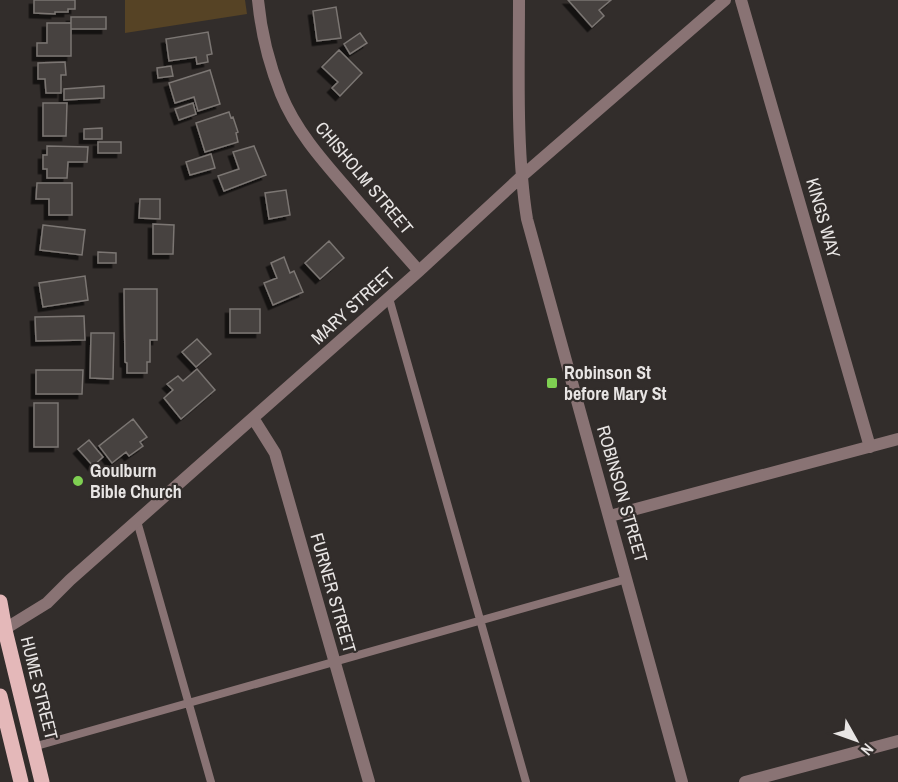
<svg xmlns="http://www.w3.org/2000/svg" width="898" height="782" viewBox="0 0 898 782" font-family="'Archivo Narrow',sans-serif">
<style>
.green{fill:#564325}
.building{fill:#47423f;stroke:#7b7673;stroke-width:1.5;filter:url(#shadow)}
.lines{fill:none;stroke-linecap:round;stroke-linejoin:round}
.lane{stroke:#897374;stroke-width:8}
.street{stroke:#897374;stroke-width:12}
.primary{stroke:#e4b8b9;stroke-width:15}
.poi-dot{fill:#7fd052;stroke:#322d2b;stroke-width:2}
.labels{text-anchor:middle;stroke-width:4.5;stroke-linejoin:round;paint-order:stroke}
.street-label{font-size:18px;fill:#e8e5e4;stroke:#322d2b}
.poi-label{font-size:18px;font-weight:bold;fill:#e8e5e4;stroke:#322d2b;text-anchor:start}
</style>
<defs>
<filter id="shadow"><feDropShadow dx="-4.5" dy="4.5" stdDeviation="0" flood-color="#0009"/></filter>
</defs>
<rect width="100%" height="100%" fill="#322d2b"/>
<path class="green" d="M 125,0 L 245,0 L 247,14 L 125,33 Z"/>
<path class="building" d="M 34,0 L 75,0 L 75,9 L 68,9 L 68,12 L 55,12 L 55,14 L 34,13 Z
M 568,0 L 611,0 L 599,10 L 604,16 L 592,27 Z
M 336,7 L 341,38 L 317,41 L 313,11 Z
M 71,17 L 106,17 L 106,29 L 71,29 Z
M 47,23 L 71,23 L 71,56 L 37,56 L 37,43 L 47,43 Z
M 208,32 L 212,54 L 207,55 L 208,62 L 197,64 L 196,57 L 169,61 L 166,39 Z
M 360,33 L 367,43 L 350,54 L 344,44 Z
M 339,50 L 362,73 L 340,96 L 332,88 L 338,82 L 322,67 Z
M 65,62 L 66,75 L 61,75 L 61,93 L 46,93 L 45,79 L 38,79 L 38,63 Z
M 171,66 L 173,76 L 158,78 L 157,68 Z
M 210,70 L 220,104 L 198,111 L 194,97 L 175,103 L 169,83 Z
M 104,86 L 104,98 L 64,100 L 64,89 Z
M 43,103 L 67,103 L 66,136 L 43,136 Z
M 193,103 L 196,114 L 179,120 L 175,109 Z
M 229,112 L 231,118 L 233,117 L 238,132 L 236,133 L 238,142 L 205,152 L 196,123 Z
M 102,128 L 102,139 L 84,139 L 84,129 Z
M 98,142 L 121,142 L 121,153 L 98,153 Z
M 47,146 L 88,147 L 87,162 L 68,162 L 67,178 L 47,178 L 47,169 L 43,169 L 43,155 L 47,155 Z
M 254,146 L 266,175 L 224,191 L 218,176 L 239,169 L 233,152 Z
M 211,154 L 215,168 L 190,175 L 186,162 Z
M 37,183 L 72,183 L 72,215 L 49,215 L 49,199 L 36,199 Z
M 286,190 L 290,215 L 269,219 L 265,193 Z
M 140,199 L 160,199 L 160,219 L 139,218 Z
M 153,224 L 174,225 L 173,254 L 153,254 Z
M 43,225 L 85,230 L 82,255 L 40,250 Z
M 329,241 L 344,258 L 320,279 L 305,263 Z
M 98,252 L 116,253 L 116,263 L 98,263 Z
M 284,257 L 290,273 L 294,271 L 303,292 L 273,305 L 264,283 L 277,278 L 271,263 Z
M 85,276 L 88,300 L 43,307 L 39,283 Z
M 124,289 L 157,289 L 157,340 L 150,340 L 150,362 L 147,362 L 147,373 L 127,373 L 127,363 L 125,362 Z
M 230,309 L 260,309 L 260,333 L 230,333 Z
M 84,316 L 85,340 L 36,341 L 35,317 Z
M 91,333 L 114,333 L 113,379 L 90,378 Z
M 197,339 L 211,354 L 196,367 L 182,352 Z
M 197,369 L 215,390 L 181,419 L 164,398 L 173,390 L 167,384 L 178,376 L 183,381 Z
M 36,370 L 83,370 L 82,394 L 36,394 Z
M 34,403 L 58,403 L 58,447 L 34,447 Z
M 133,419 L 147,437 L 140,442 L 143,446 L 129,456 L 126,452 L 112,463 L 99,446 Z
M 89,440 L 103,457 L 93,466 L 78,449 Z"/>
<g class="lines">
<path class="lane" d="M 389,298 L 526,782
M 137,521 L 211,782
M 33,747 L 627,579"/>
<path class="street" d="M 258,0 C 261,32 269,64 281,94 C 296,131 323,161 349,191 C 372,218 395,244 419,271
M 519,0 C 519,70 516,150 527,219 L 682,782
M 741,0 L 870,447
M 253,418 L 275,453 L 369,782
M 610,516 L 898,439
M 0,632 L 47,603 L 70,580 L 419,271 L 522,176 L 725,0
M 745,782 L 898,741"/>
<path class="primary" d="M 0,602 L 5,630 L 42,782
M 0,696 L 21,782"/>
</g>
<g class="poi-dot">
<rect x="546" y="377" width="12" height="12" rx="3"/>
<circle cx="78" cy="481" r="6"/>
</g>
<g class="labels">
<g class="street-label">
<text transform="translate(364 178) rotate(50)" y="6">CHISHOLM STREET</text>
<text transform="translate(823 218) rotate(74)" y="6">KINGS WAY</text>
<text transform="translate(353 306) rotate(-42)" y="6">MARY STREET</text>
<text transform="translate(622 494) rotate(74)" y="6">ROBINSON STREET</text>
<text transform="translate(333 593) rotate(74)" y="6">FURNER STREET</text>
<text transform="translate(39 688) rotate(76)" y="6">HUME STREET</text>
</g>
<g class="poi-label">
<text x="564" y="379">Robinson St<tspan x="564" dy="21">before Mary St</tspan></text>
<text x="90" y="477">Goulburn<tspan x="90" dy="21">Bible Church</tspan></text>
</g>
</g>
<g transform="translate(856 740) rotate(130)" stroke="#322d2b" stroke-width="4.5" paint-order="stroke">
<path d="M0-4.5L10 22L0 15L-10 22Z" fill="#e8e5e4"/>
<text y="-9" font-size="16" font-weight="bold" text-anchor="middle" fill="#e8e5e4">N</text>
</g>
</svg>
